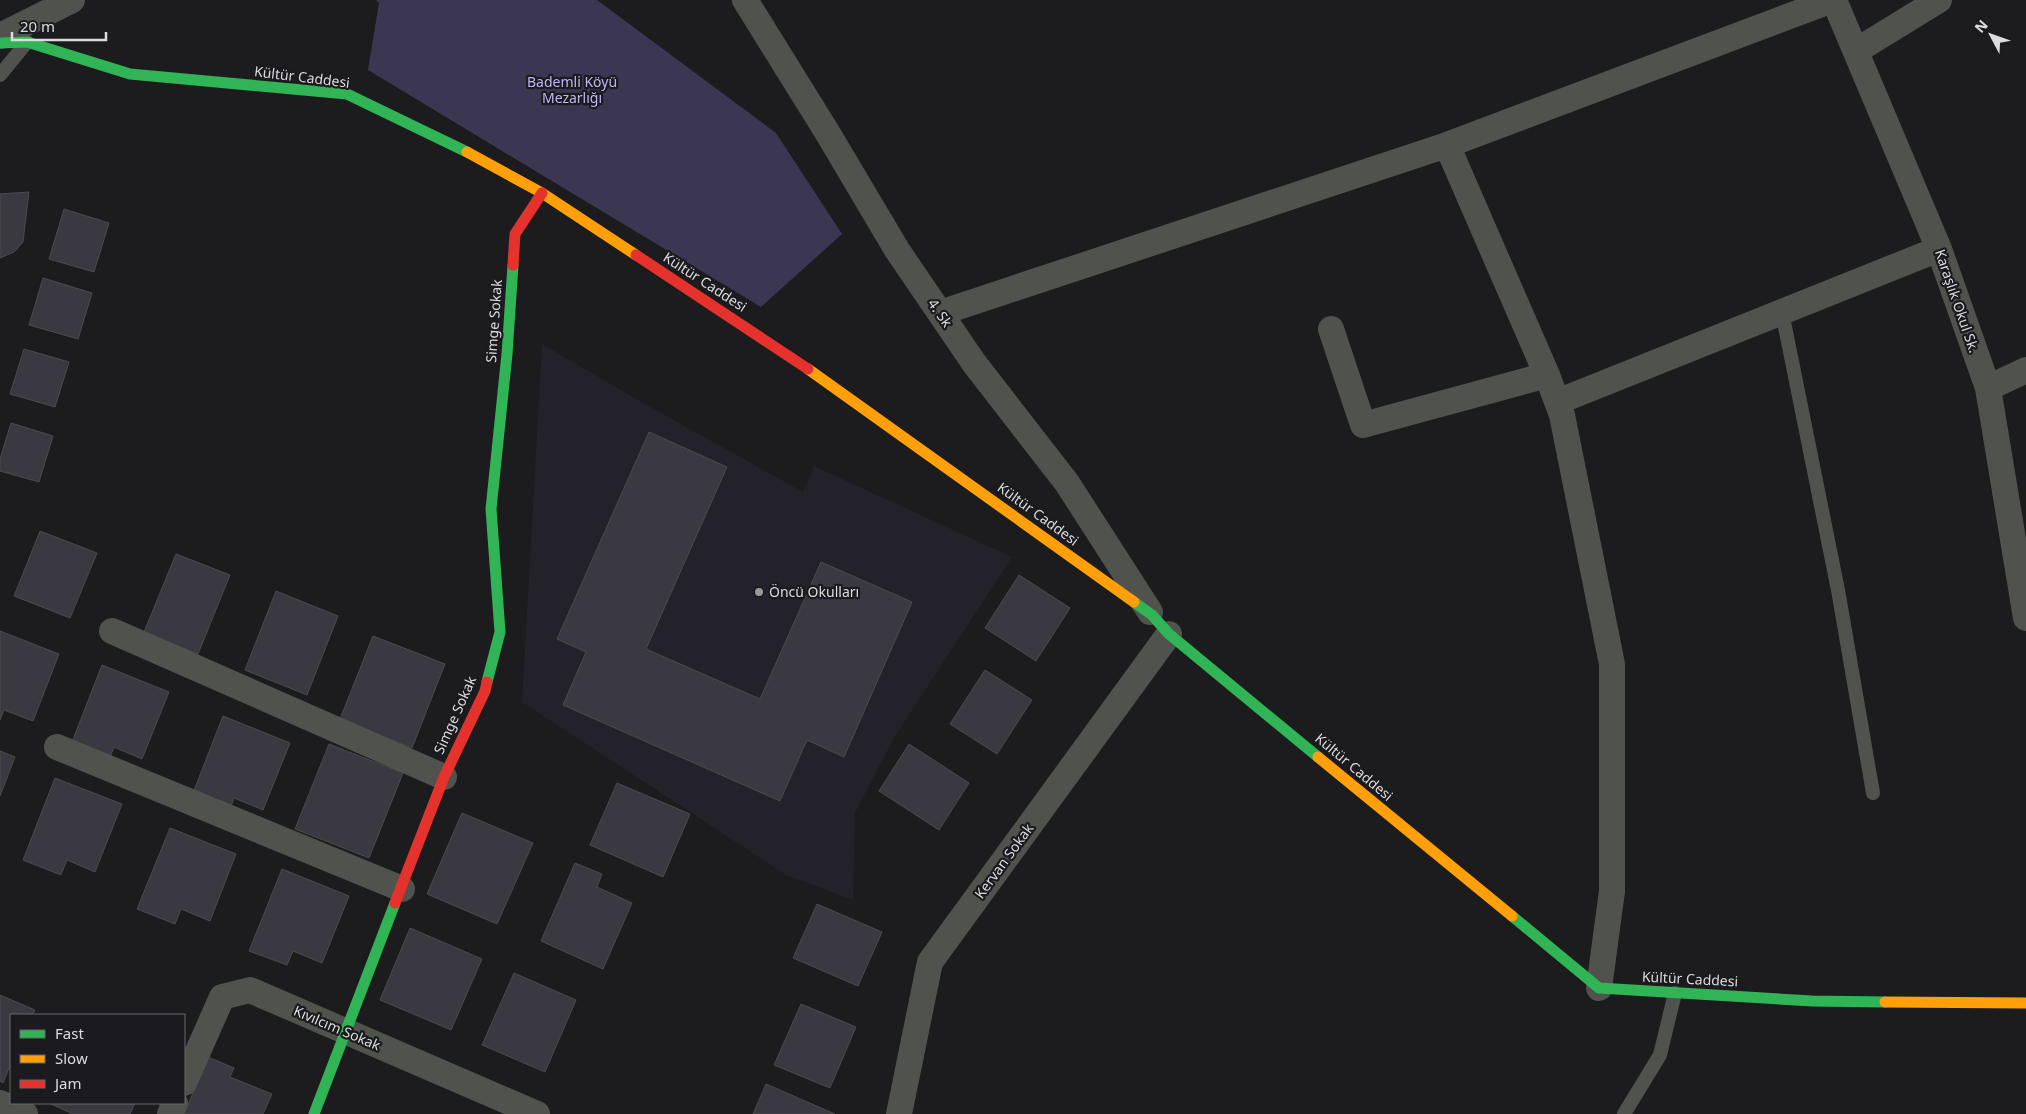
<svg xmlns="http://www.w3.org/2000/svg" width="2026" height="1114" viewBox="0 0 2026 1114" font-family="'Noto Sans',sans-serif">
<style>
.built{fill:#23212a}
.green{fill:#3b3651}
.building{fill:#3a3942;stroke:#4b4b4c}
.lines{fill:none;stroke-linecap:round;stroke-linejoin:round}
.lane{stroke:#50524d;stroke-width:14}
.street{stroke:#50524d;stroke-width:26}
.fast{stroke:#30b455;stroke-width:11}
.slow{stroke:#ff9f0a;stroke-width:11}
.jam{stroke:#e5322d;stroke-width:11}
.poi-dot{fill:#99999b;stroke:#1b1b1f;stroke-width:2}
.labels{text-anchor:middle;stroke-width:4.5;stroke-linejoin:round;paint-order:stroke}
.street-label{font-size:14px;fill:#dcdcdf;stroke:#1b1b1f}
.park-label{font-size:14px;fill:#c0b5f5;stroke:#1b1b1f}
.poi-label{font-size:14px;fill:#dcdcdf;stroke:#1b1b1f;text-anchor:start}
</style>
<rect width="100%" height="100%" fill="#1c1c1e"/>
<path class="built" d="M 542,344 L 645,404 L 803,492 L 814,466 L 1012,557 L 894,738 L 855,813 L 853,900 L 786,875 L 522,702 Z"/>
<path class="green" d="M 376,0 L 597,0 L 776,133 L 842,234 L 761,307 L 368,70 L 379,3 Z"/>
<path class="building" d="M 29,192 L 23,242 L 14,252 L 0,258 L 0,194 Z
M 64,209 L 109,223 L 94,272 L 49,259 Z
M 43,278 L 92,293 L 78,339 L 29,325 Z
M 24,349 L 69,362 L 55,407 L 10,394 Z
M 11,423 L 53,436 L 39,482 L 0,471 L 0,459 Z
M 649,432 L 727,467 L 646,649 L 760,699 L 821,562 L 912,602 L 844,757 L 807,740 L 780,801 L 563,705 L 586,652 L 557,639 Z
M 40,531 L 97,553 L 70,618 L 14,596 Z
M 176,554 L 230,575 L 198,654 L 144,632 Z
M 1019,575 L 1070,608 L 1036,661 L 985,628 Z
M 276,591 L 338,616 L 307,695 L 245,670 Z
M 0,631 L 59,654 L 33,721 L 4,710 L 0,720 Z
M 373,636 L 445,664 L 412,748 L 340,719 Z
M 102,665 L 169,692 L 142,759 L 114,747 L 108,762 L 70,747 Z
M 985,670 L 1032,700 L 997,754 L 950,724 Z
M 223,716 L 290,743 L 263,810 L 234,798 L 229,812 L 191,798 Z
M 329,744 L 403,773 L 369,858 L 295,829 Z
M 909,744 L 969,783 L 939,830 L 879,791 Z
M 0,751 L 15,757 L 0,796 Z
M 55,778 L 122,804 L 95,872 L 67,860 L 61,875 L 23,860 Z
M 617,783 L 690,814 L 663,877 L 590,845 Z
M 462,813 L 533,843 L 497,924 L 427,894 Z
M 170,828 L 236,854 L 210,921 L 181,909 L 175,924 L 137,909 Z
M 575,863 L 602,874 L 597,887 L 632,903 L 603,969 L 541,941 Z
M 282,869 L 349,896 L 322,963 L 293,951 L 287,965 L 249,951 Z
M 817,904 L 882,932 L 858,986 L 793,958 Z
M 410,928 L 482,959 L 451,1030 L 380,1000 Z
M 514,973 L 576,1000 L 545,1072 L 482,1045 Z
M 0,995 L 35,1010 L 32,1015 L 11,1015 L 11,1063 L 3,1083 L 0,1081 Z
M 801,1004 L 856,1027 L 830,1088 L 774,1065 Z
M 208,1057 L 234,1068 L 230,1077 L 272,1094 L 263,1114 L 184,1114 Z
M 766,1084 L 835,1114 L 753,1114 Z
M 52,1103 L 135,1103 L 130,1114 L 73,1114 L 51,1104 Z"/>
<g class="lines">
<path class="lane" d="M 0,75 L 27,42
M 1782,312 L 1838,590 L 1873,793
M 1624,1114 L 1660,1055 L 1675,993"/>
<path class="street" d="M 745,0 L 827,132 L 897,250 L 974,363 L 1067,483 L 1150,612
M 1834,0 L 1939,249 L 1988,388 L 2026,618
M 0,36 L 72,0
M 1856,51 L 1939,0
M 1447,145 L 1547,375 L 1562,415 L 1612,664 L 1612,891 L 1599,988
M 940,313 L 1447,145 L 1832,0
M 1331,329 L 1363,425 L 1547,375
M 1988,388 L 2026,370
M 1557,402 L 1939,249
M 112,631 L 444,777
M 57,747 L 402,889
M 184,1083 L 222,997 L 250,990 L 537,1114
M 0,1103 L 25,1114
M 170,1114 L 175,1103
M 899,1114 L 930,962 L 1169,634"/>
<path class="fast" d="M 0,43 L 27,42 L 130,74 L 347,94 L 467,152
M 1134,602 L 1152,615 L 1169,634 L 1318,757
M 487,682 L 500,632 L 491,509 L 507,354 L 513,265
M 1512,916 L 1599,988 L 1812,1001 L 1885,1002
M 314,1114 L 395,903"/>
<path class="slow" d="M 467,152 L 542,193 L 636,255
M 808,369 L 1134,602
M 1318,757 L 1512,916
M 1885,1002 L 2026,1003"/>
<path class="jam" d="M 636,255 L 808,369
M 513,265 L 515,234 L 542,193
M 395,903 L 444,777 L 485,691 L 487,682"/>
</g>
<circle class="poi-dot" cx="759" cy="592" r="5"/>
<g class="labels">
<g class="street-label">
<text transform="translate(302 77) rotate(7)" y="5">Kültür Caddesi</text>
<text transform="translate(705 282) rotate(33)" y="5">Kültür Caddesi</text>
<text transform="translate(1957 301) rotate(71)" y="5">Karaşlık Okul Sk.</text>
<text transform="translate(940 313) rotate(55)" y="5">4. Sk</text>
<text transform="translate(494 321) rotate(-86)" y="5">Simge Sokak</text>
<text transform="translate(1038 514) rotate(36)" y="5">Kültür Caddesi</text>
<text transform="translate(455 715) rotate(-66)" y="5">Simge Sokak</text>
<text transform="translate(1354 767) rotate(40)" y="5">Kültür Caddesi</text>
<text transform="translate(1004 861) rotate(-54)" y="5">Kervan Sokak</text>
<text transform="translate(1690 979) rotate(3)" y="5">Kültür Caddesi</text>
<text transform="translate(337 1028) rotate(23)" y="5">Kıvılcım Sokak</text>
</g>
<g class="park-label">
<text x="572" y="87">Bademli Köyü<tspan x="572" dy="16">Mezarlığı</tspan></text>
</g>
<g class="poi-label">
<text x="769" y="597">Öncü Okulları</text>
</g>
</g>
<rect x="10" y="1014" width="175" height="90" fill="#1b1b1f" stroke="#68686c"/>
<rect x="20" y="1030" width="25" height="8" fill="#30b455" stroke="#68686c"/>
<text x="55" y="1039" font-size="15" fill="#dcdcdf">Fast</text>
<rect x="20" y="1055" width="25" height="8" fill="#ff9f0a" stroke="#68686c"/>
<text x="55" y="1064" font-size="15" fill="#dcdcdf">Slow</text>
<rect x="20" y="1080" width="25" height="8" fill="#e5322d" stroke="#68686c"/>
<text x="55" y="1089" font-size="15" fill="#dcdcdf">Jam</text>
<g transform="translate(1991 35) rotate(311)" stroke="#1b1b1f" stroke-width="4" paint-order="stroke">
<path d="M0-4L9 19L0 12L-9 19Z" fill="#dcdcdf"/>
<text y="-8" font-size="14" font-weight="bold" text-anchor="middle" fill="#dcdcdf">N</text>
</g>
<path d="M12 32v8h94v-8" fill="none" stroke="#dcdcdf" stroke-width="2.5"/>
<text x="20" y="32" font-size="15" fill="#dcdcdf" stroke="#1b1b1f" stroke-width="4" paint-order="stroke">20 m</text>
</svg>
